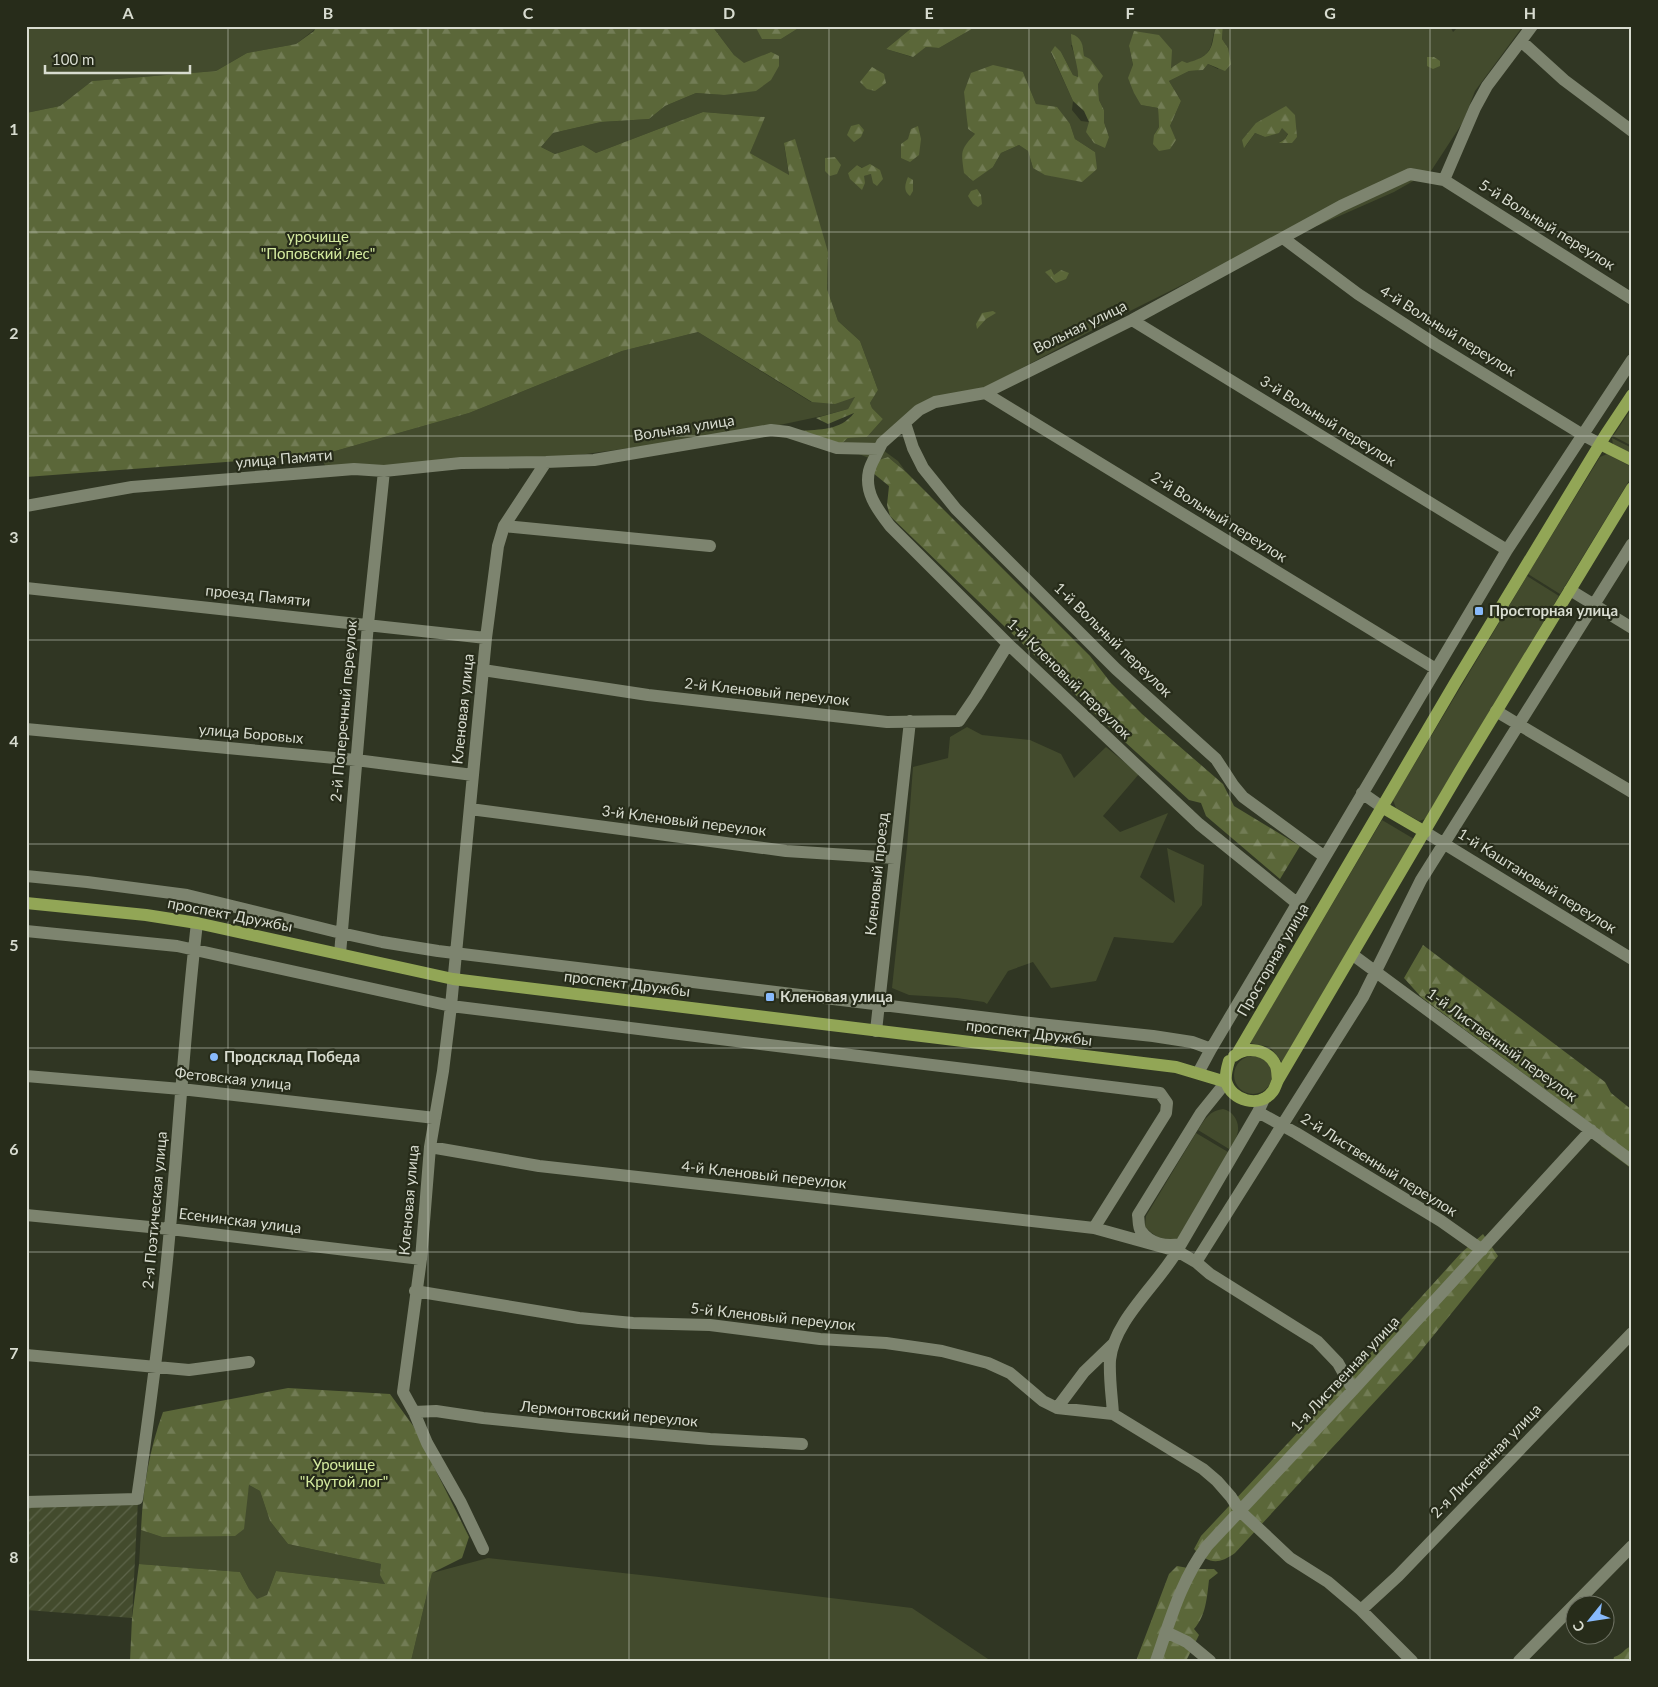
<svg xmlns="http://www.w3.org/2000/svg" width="1658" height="1687" viewBox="0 0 1658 1687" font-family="Lato,sans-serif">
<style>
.green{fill:#434b2d;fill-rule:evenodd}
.forest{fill:url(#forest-firs)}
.garden{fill:url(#garden-furrows)}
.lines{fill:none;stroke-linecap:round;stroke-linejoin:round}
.minor{stroke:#7d846f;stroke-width:12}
.major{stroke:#92a656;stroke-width:12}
.grid{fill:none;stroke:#d8dcd0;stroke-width:1;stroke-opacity:0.55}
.poi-dot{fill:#88bafc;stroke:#272c1a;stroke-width:2}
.labels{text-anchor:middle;stroke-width:4.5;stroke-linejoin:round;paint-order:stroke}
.street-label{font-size:15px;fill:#d8dcd0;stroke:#272c1a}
.park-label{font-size:15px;fill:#d4ea9f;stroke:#272c1a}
.poi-label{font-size:15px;font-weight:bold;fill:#d8dcd0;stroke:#272c1a;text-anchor:start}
.neatline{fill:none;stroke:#d8dcd0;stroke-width:2}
.grid-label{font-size:16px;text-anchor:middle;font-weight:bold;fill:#d8dcd0}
</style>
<defs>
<pattern id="forest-firs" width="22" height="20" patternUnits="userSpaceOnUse" patternTransform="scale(1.25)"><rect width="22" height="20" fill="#5b6739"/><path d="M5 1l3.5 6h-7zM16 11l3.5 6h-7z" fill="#727c55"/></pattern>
<pattern id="garden-furrows" width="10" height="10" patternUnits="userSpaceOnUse" patternTransform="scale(1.25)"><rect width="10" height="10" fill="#434b2d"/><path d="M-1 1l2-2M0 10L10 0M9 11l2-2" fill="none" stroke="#5d644a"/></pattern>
</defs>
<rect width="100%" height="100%" fill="#303623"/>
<path class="green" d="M 26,26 L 316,26 L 314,30 L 296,44 L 247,53 L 216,71 L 92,81 L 60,106 L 26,113 Z
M 712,26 L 755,26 L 763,39 L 781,39 L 797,29 L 798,26 L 845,26 L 846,28 L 855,29 L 859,26 L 914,26 L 886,49 L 912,57 L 926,47 L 939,48 L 977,26 L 1217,26 C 1213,33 1213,39 1211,46 C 1206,61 1184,64 1170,68 L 1129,46 L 1141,105 L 1158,108 L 1159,127 L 1154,135 L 1170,126 L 1181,101 L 1169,81 L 1189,71 L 1203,70 L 1208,64 L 1218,69 L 1228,48 L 1222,39 L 1223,26 L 1452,26 L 1451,28 L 1453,32 L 1459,26 L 1523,26 L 1475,91 L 1463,122 L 1431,171 L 1394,192 L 1319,225 L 1262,245 L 1104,324 L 985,388 L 930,400 L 876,445 L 898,461 L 906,472 L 888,457 L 876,461 L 839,446 L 848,438 L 867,437 L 883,419 L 872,408 L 870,403 L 878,390 L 860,341 L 838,321 L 827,289 L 828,252 L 784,144 L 789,176 L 750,153 L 764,117 L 703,112 L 596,153 L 583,145 L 555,154 L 541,147 L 553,133 L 601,122 L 649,119 L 665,106 L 696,93 L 724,95 L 771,52 L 744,64 L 734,55 ZM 1071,45 L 1083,47 L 1084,56 L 1098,84 L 1099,100 L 1104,110 L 1104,122 L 1109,137 L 1089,122 L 1081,121 L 1072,110 L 1073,101 L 1051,53 L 1061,52 L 1073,75 L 1078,77 L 1077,62 ZM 1023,72 L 1036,104 L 1070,124 L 1075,139 L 1095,152 L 1033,168 L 1028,151 L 1019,145 L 1001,153 L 993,167 L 975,134 L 968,129 L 967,113 ZM 1270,117 L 1297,137 L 1280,142 L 1285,139 L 1288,133 L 1282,127 L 1265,137 L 1255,133 L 1245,147 L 1257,123 ZM 857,165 L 883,179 L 871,174 L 863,176 L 848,173 Z
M 698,332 L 811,402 L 856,397 L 848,409 L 822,416 L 752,431 L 550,459 L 328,474 L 321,455 L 469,413 L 622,351 Z
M 1632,408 L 1632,446 L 1613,436 Z
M 1612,438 L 1632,448 L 1632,456 L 1613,445 Z
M 1607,454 L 1630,466 L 1632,476 L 1560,594 L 1528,574 L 1600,457 Z
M 1527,576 L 1559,596 L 1425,819 L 1419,821 L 1396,808 L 1393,800 Z
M 967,727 L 982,735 L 1030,740 L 1061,754 L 1074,778 L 1106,747 L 1139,774 L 1103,816 L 1120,832 L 1168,813 L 1140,877 L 1175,903 L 1167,848 L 1204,865 L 1202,905 L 1173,943 L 1114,937 L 1096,981 L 1051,988 L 1033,962 L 1008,971 L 987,1004 L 984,1002 L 957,998 L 909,995 L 892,988 L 907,847 L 913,767 L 948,758 L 950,737 Z
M 1382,820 L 1414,839 L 1282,1062 L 1270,1047 L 1250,1043 Z
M1234 1075a19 19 0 1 1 38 0a19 19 0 1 1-38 0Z
M 1223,1109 C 1234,1111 1241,1124 1237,1135 C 1236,1140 1232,1145 1229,1149 L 1198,1130 C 1205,1119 1209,1111 1223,1109 Z
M 1196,1133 L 1228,1152 L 1178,1239 C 1162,1242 1156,1237 1145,1227 L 1146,1216 Z
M 249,1485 L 260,1491 L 270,1521 L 288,1544 L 381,1564 L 385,1584 L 276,1571 L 267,1595 L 257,1600 L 249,1589 L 240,1572 L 139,1564 L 141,1530 L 162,1537 L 246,1504 Z
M 488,1558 L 659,1577 L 912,1608 L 991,1661 L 411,1661 L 432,1573 Z"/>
<path class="forest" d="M 316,26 L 712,26 L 734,55 L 744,63 L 771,52 L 779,56 L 779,66 L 771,80 L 756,91 L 724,95 L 696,93 L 665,106 L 649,119 L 601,122 L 553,133 L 541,147 L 555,154 L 583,145 L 596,153 L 703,112 L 765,117 L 750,153 L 789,175 L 784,143 L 795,139 L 828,252 L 827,289 L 838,321 L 860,341 L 878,390 L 870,403 L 872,408 L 883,419 L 867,437 L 848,438 L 839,446 L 799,431 C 820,429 840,431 854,413 L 828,424 L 816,418 L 848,409 L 855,397 L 835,404 L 812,402 L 698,332 L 622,351 L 469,413 L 321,455 L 26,477 L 26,113 L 60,106 L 92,81 L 216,71 L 247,53 L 296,44 L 314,31 Z
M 755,26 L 798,26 L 797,29 L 781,39 L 762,39 Z
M 914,26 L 977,26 L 939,48 L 926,47 L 913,57 L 886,49 Z
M 1217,26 L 1223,26 L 1222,39 L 1228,48 L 1231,64 L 1225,71 L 1208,64 L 1203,70 L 1189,71 L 1169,81 L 1181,101 L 1170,126 L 1176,140 L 1170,149 L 1159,151 L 1153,144 L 1154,135 L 1159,127 L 1158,108 L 1141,105 L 1134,93 L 1128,78 L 1133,65 L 1129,46 L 1134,31 L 1159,35 L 1172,50 L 1171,68 L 1182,61 L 1187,63 C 1196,60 1207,57 1211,47 C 1214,40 1213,33 1217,26 Z
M 1071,34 C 1082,37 1083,45 1084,56 L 1090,59 L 1103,76 L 1098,84 L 1099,100 L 1104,110 L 1104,122 L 1109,137 L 1105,148 L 1094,143 L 1086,132 L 1089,122 L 1084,111 L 1073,101 L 1051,52 L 1055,46 L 1061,52 L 1073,75 L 1078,77 C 1078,62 1071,49 1071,34 Z
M 1427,57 L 1434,57 L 1440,61 L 1440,66 L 1433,69 L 1427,66 Z
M 993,65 L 1023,72 L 1036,104 L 1057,107 L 1070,124 L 1075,139 L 1095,152 L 1097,169 L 1082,182 L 1045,175 L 1033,168 L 1028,151 L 1019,145 L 1001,153 L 993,167 L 973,181 L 964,173 C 961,151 960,150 975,134 L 968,129 L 964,92 L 971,73 Z
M 872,67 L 884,74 L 886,83 L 875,91 L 867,89 L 860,82 Z
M 1286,106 L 1295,115 L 1297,137 L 1292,143 L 1279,143 L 1285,139 L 1288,134 L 1282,128 L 1279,133 L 1265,137 L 1255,133 L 1244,148 L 1242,140 L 1256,123 Z
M 859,124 L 864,130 L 861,137 L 854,142 L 847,135 L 851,126 Z
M 918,126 L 921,139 L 919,155 L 910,162 L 901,158 L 901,144 L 908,139 L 911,129 Z
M 835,157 L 841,165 L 837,174 L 830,176 L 825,171 L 825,158 Z
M 870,164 L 880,170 L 883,179 L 877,186 L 873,183 L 871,174 L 864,176 L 865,183 L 862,190 L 850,179 L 848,173 L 857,165 L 862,168 Z
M 908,177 L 913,180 L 913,191 L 910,196 C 903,191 905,184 908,177 Z
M 977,189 L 981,195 L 982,204 L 978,207 L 973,204 L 968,196 L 971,191 Z
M 1051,269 L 1054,275 L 1061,270 L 1069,273 L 1066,279 L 1056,283 L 1045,272 Z
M 993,311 L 996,313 L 986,319 L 977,329 L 976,324 L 982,313 Z
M 888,457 L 906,472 L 1090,656 L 1111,683 L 1142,714 L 1223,784 L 1234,806 L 1300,846 L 1280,879 L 1206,816 L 1201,803 L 1189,800 L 1115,733 L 890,516 L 887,505 L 889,486 L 873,473 L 876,461 Z
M 1423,945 L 1605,1082 L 1611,1093 L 1632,1110 L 1632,1169 L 1601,1146 L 1596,1130 L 1586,1120 L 1421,997 L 1404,978 Z
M 1483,1234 L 1498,1256 L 1416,1357 L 1235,1553 C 1218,1565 1209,1564 1194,1549 L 1201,1536 L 1318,1411 L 1461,1253 Z
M 288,1388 L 390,1394 L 414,1427 L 469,1537 L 462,1558 L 432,1573 L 411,1661 L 130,1661 L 132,1618 L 139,1564 L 240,1572 L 249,1589 L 257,1599 L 267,1595 L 276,1571 L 385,1584 L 380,1575 L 381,1564 L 288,1544 L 270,1521 L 260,1491 L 249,1485 L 244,1529 L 235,1536 L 162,1537 L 141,1530 C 143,1488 149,1451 163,1412 Z
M 1177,1566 L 1188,1568 L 1155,1661 L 1136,1661 L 1169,1574 Z
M 1194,1569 L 1214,1569 L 1218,1573 L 1209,1580 C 1207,1597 1206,1616 1194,1629 L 1199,1635 L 1186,1661 L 1159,1661 Z
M 1632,1646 L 1632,1661 L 1613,1661 L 1614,1657 C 1624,1654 1624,1648 1632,1646 Z"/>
<path class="garden" d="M 138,1500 L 132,1618 L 26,1610 L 26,1503 Z"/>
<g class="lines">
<path class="minor" d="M 1521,41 L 1564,80 L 1632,131
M 1444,180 L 1475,108 L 1487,86 L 1532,26
M 1283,238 L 1358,294 L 1435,344 L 1583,435 L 1600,444
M 1132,320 L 1507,550
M 985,393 L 1436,669
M 905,423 L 913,448 L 923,468 L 956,509 L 1116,669 L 1216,759 L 1233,785 L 1243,797 L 1325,857
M 879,449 C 876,456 871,463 869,471 C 864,493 878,510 890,526 L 1008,644 L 1199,824 L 1298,904
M 26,506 L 132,487 L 354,469 L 384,471 L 461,463 L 546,462 L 594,460 L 771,430 L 788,432 L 837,448 L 879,449 L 882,443 L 919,410 L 935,402 L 985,393 L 1132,320 L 1341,206 L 1410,174 L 1444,180 L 1632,299
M 504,526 L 710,546
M 26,588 L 486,638
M 1570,590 L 1632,628
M 483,670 L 648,695 L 887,722 L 959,721 L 976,696 L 1008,644
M 1496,711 L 1632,792
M 26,729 L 356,760 L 473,775
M 1362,793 L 1382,807
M 470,809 L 786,851 L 895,858
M 1425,832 L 1632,959
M 26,876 L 87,882 L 187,895 L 341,933 L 382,942 L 438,951 L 1039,1024 L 1153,1036 L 1192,1042 L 1211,1049 L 1507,550 L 1632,360
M 26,931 L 177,946 L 451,1006 L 1160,1093 L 1167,1103 L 1166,1113 L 1094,1228
M 340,954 L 368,624 L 384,471
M 1353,955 L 1632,1161
M 876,1031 L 910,721
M 1198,1073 L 1211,1049
M 26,1076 L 181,1089 L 435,1118
M 1226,1082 L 1201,1113 L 1138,1215 C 1139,1220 1138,1227 1141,1231 C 1150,1244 1166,1247 1181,1244 L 1258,1112 L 1264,1099
M 1258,1112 L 1296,1133 L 1441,1221 L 1482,1250
M 430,1147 L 539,1166 L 1094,1228 L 1177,1251 L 1196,1262 L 1210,1274 L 1317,1341 L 1338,1363 L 1353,1390
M 26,1215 L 170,1229 L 421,1259
M 1196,1262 L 1363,997 L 1421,880 L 1632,544
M 415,1291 L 579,1318 L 633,1323 L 710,1325 L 820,1339 L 886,1343 L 942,1351 L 988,1363 L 1010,1373 L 1043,1401 L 1057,1408 L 1113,1414 L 1203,1469 L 1217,1481 L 1231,1497 L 1240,1511 L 1290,1558 L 1328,1582 L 1361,1610 L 1412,1661
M 26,1355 L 189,1370 L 249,1362
M 1057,1408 L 1084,1372 L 1113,1344
M 414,1412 L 436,1411 L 483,1418 L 571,1427 L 710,1439 L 802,1444
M 1113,1414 C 1112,1397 1109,1378 1110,1360 C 1114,1319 1161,1282 1180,1246
M 26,1502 L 137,1499 C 150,1409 162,1319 170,1228 C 179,1127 185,1025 197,923
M 483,1549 L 461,1503 L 427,1443 L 414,1412 L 403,1392 L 421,1259 L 430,1147 L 443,1071 L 451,1006 L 486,638 L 498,546 L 504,526 L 546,462
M 1361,1610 L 1398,1576 L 1632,1333
M 1166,1632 L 1187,1642 L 1210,1661
M 1156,1661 C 1170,1621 1181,1580 1207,1546 L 1353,1390 L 1591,1130
M 1519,1661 L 1632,1546"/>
<path class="major" d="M 1600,444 L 1632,460
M 1382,807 L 1425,832
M 26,903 L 146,915 L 197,923 L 453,979 L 1176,1067 L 1226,1082
M 1237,1054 L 1455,683 L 1606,434 L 1632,395
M 1234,1056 C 1247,1045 1268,1050 1275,1064 C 1278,1069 1277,1076 1278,1080
M 1229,1061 C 1227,1068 1225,1074 1226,1081 C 1231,1101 1260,1109 1273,1091 C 1275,1088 1276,1084 1278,1080 L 1460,771 L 1632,488"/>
</g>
<path class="grid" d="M 228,26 L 228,1661M 428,26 L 428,1661M 629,26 L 629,1661M 829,26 L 829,1661M 1029,26 L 1029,1661M 1230,26 L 1230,1661M 1430,26 L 1430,1661M 26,232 L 1632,232M 26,436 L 1632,436M 26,640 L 1632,640M 26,844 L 1632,844M 26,1048 L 1632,1048M 26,1252 L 1632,1252M 26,1455 L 1632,1455"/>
<g class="poi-dot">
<rect x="1474" y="606" width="10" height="10" rx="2.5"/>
<rect x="765" y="992" width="10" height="10" rx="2.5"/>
<circle cx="214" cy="1057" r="5"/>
</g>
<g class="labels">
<g class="street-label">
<text transform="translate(1547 225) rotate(32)" y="5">5-й Вольный переулок</text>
<text transform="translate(1080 327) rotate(-26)" y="5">Вольная улица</text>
<text transform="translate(1448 331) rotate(32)" y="5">4-й Вольный переулок</text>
<text transform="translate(1328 421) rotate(32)" y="5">3-й Вольный переулок</text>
<text transform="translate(684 428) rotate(-9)" y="5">Вольная улица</text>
<text transform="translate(284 459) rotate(-5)" y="5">улица Памяти</text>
<text transform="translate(1219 517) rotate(32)" y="5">2-й Вольный переулок</text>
<text transform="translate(258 596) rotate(6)" y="5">проезд Памяти</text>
<text transform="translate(1113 640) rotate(44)" y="5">1-й Вольный переулок</text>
<text transform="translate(1069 679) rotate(44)" y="5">1-й Кленовый переулок</text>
<text transform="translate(767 692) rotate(6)" y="5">2-й Кленовый переулок</text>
<text transform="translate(463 709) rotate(-84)" y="5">Кленовая улица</text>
<text transform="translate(344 711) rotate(-85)" y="5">2-й Поперечный переулок</text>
<text transform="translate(251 734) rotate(5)" y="5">улица Боровых</text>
<text transform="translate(684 821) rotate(7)" y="5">3-й Кленовый переулок</text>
<text transform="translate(877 874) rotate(-84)" y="5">Кленовый проезд</text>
<text transform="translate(1537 881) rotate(32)" y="5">1-й Каштановый переулок</text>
<text transform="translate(230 915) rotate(11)" y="5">проспект Дружбы</text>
<text transform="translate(1273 960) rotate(-60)" y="5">Просторная улица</text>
<text transform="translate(627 984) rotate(7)" y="5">проспект Дружбы</text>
<text transform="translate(1029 1033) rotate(7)" y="5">проспект Дружбы</text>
<text transform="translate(1502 1045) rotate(36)" y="5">1-й Лиственный переулок</text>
<text transform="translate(233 1079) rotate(6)" y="5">Фетовская улица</text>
<text transform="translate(1379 1165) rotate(32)" y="5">2-й Лиственный переулок</text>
<text transform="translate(764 1175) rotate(6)" y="5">4-й Кленовый переулок</text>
<text transform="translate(409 1200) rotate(-85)" y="5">Кленовая улица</text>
<text transform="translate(155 1210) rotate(-85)" y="5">2-я Поэтическая улица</text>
<text transform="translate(240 1221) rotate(7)" y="5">Есенинская улица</text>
<text transform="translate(773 1317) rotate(6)" y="5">5-й Кленовый переулок</text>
<text transform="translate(1345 1374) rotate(-47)" y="5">1-я Лиственная улица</text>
<text transform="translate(609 1414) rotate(5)" y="5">Лермонтовский переулок</text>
<text transform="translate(1486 1461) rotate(-46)" y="5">2-я Лиственная улица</text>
</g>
<g class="park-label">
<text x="318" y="242">урочище<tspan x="318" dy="17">"Поповский лес"</tspan></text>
<text x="344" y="1470">Урочище<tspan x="344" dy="17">"Крутой лог"</tspan></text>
</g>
<g class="poi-label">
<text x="1489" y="616">Просторная улица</text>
<text x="780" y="1002">Кленовая улица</text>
<text x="224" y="1062">Продсклад Победа</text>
</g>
</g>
<rect width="1658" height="1687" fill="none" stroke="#272c1a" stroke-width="55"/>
<g transform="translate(1590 1620) rotate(240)"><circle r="24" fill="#272c1a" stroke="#6e7263"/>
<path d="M0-4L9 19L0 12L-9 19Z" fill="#88bafc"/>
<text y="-8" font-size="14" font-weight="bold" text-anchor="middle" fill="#d8dcd0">С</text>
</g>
<path d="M45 65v8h145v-8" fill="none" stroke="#d8dcd0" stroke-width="2.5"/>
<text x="52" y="65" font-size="15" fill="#d8dcd0" stroke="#272c1a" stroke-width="4" paint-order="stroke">100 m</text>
<rect x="28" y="28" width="1602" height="1632" class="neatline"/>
<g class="grid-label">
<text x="128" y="19">A</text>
<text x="328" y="19">B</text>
<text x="528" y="19">C</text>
<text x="729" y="19">D</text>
<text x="929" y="19">E</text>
<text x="1130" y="19">F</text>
<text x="1330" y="19">G</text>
<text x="1530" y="19">H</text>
<text x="14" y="135">1</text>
<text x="14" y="339">2</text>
<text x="14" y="543">3</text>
<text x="14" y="747">4</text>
<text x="14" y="951">5</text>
<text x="14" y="1155">6</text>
<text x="14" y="1359">7</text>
<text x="14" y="1563">8</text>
</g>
</svg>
